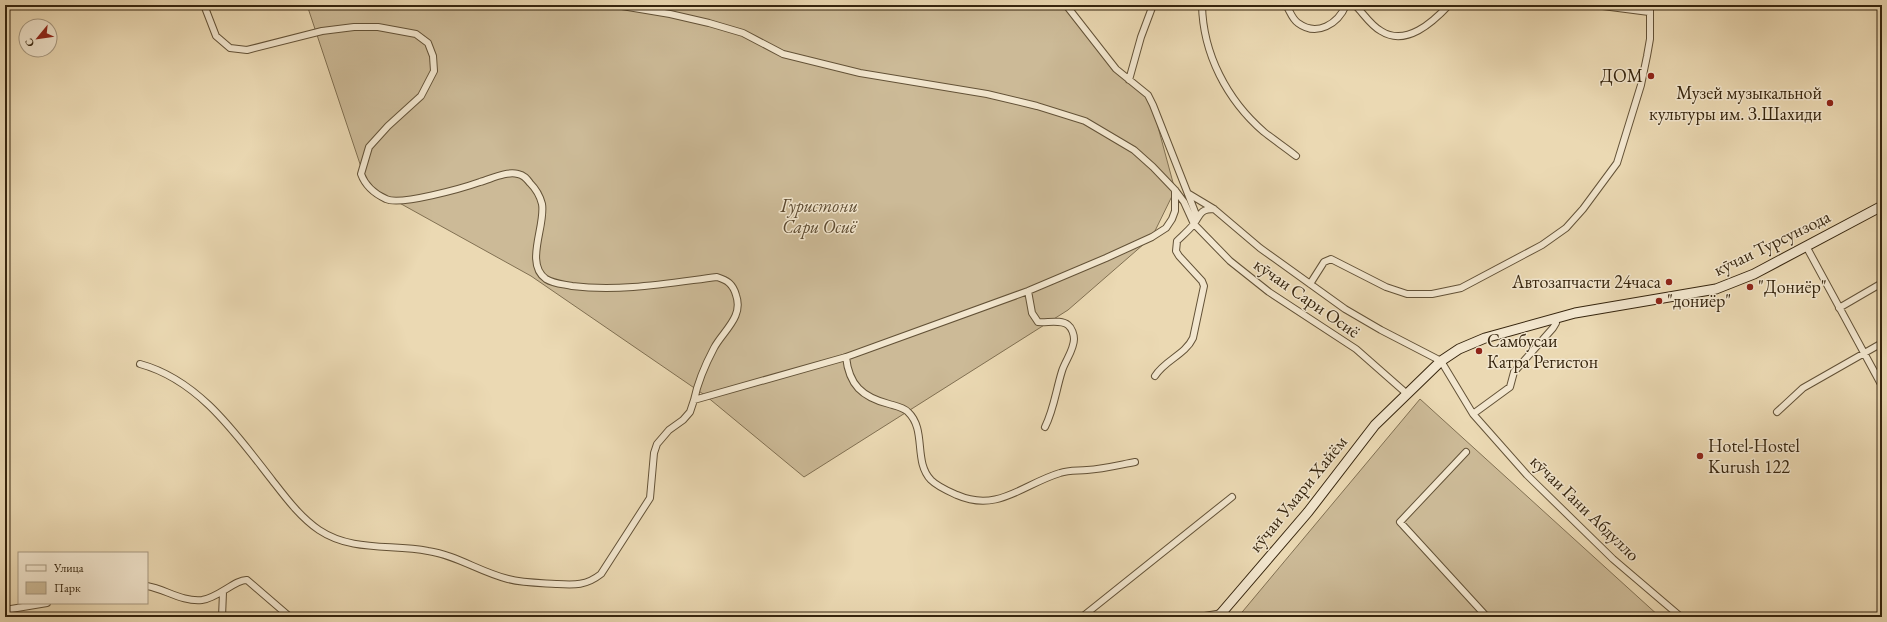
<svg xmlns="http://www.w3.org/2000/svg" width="1887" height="622" viewBox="0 0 1887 622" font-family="'EB Garamond',serif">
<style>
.green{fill:#ccba97;stroke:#817052}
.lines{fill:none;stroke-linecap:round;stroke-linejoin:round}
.minor-casing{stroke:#635237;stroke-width:8}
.secondary-casing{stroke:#36250e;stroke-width:11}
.minor{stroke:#f2e6ce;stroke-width:6}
.secondary{stroke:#f2e6ce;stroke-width:9}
.poi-dot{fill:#8f2418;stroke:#f2e6ce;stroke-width:1.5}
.labels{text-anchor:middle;stroke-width:3;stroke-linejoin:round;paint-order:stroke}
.poi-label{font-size:18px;fill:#36250e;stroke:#f2e6ce;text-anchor:start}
.park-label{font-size:18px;font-style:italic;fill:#5c4a30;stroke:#f2e6ce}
.street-label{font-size:18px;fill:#36250e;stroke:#f2e6ce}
</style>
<rect width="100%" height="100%" fill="#ebd9b3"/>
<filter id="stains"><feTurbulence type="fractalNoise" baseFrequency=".005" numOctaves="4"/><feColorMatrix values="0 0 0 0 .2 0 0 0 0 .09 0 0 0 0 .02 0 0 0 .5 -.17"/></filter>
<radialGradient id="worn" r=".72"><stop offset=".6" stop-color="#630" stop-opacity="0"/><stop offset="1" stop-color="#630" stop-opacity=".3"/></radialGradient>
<path class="green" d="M 307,5 L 1064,5 L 1116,69 L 1151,101 L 1175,190 L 1152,237 L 1068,310 L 804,477 L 706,396 L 531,276 L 367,185 Z
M 1420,399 L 1660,617 L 1238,617 Z"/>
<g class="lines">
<defs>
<path id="minor" d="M 204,5 L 216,36 L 230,48 L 247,50 L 322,31 L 354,27 L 378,27 L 416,34 L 428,43 L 433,56 L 434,71 L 421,96 L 388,126 L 369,147 L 361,174 C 365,185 375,194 386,199 C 400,206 463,188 480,182 C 491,179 506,171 518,174 C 524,175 527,179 530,183 C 536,189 540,196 542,204 C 546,225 524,264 546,279 C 554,284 563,284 572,286 C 621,292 669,283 717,277 C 727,280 733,284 736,295 C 744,317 723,331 714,348 C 705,365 698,381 694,400 L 846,357 L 1028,291 L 1106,258 L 1152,237 L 1166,228 L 1172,219 L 1175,211 L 1175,190
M 616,5 L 670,14 L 709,23 L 743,33 L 783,54 L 860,73 L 987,94 L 1037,106 L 1085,121 L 1134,150 L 1153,167 L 1175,190 L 1184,202 L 1194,224 L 1230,261 L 1269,292 L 1356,349 L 1406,393
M 1066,5 L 1116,69 L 1148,95 L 1153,105 L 1197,217
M 1202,5 C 1203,54 1227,100 1264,132 C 1274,140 1286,148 1296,156
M 1286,5 C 1290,11 1292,19 1298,23 C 1317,37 1338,24 1346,5
M 1355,5 C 1363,13 1371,26 1381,31 C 1406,47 1433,22 1449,5
M 1595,5 L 1649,12
M 1129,80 L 1141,37 L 1153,5
M 1189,194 L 1214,209 L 1260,248 L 1345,309 L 1381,330 L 1441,361 L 1473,414 L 1527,475 L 1613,559 L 1681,617
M 1806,246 L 1882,386
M 1310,284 L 1324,262 L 1331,259 L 1386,287 L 1407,294 L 1432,294 L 1461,288 L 1542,245 L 1566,228 L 1583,209 L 1617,163 L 1641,85 L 1647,56 L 1650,39 L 1650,5
M 1028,291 L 1032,313 L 1038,322 C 1047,323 1061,319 1068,325 C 1072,328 1074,335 1074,339 C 1074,350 1065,361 1062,371 C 1056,390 1054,409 1045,427
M 1839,308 L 1882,283
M 846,357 C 849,385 862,397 889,404 C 896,406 903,407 908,412 C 927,430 913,461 931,480 C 938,487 948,491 957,495 C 998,513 1023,484 1060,473 C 1069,470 1078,471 1087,470 C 1103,469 1119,465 1135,462
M 140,364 C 199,380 236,434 272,480 C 286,498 300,517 319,530 C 352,552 391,544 428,551 C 456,555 480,572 508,579 C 523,583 540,583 556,584 C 574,585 586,586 601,574 L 650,498 L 654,453 L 657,444 L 669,430 L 683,420 L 690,412 L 694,400
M 1155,376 C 1165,360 1185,355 1193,338 L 1204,286 L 1202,281 L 1179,256 L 1176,251 L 1177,241 C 1182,236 1188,231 1193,225 C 1200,217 1198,209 1214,209
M 1777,412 L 1803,388 L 1882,343
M 1473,414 L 1510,387 L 1514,372 L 1553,328 L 1556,323 L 1555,318
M 1466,452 L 1400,522 L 1487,617
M 147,586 C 165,589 182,602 202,600 C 218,598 236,579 247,580 L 290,617
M 5,610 L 47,603
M 222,617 L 223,592
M 1082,617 L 1232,497
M 1199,617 L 1222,613"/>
<path id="secondary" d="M 1218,617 L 1308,512 L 1375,425 L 1441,361 L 1459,349 L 1485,338 L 1575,313 L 1716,289 L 1754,274 L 1882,206"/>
</defs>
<use href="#minor" class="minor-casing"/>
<use href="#secondary" class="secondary-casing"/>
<use href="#minor" class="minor"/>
<use href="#secondary" class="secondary"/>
</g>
<g class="poi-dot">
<circle cx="1651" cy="76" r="4"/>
<circle cx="1830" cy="103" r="4"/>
<circle cx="1669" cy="282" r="4"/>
<circle cx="1750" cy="287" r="4"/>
<circle cx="1659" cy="301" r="4"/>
<circle cx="1479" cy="351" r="4"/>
<circle cx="1700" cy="456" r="4"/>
</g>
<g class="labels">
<g class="poi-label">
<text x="1643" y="82" text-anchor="end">ДОМ</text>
<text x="1822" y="99" text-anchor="end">Музей музыкальной<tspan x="1822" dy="21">культуры им. З.Шахиди</tspan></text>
<text x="1661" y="288" text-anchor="end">Автозапчасти 24часа</text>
<text x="1758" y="293">"Дониёр"</text>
<text x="1667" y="307">"дониёр"</text>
<text x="1487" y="347">Самбусаи<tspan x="1487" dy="21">Катра Регистон</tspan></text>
<text x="1708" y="452">Hotel-Hostel<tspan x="1708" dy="21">Kurush 122</tspan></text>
</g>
<g class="park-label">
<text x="819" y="212">Гуристони<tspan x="819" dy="21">Сари Осиё</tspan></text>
</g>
<g class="street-label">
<text transform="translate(1772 243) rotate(-26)" y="6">кӯчаи Турсунзода</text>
<text transform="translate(1307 298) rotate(35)" y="6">кӯчаи Сари Осиё</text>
<text transform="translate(1298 494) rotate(-51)" y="6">кӯчаи Умари Хайём</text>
<text transform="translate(1585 508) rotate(44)" y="6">кӯчаи Гани Абдулло</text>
</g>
</g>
<rect width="1887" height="622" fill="none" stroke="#ebd9b3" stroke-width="20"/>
<rect x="6" y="6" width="1875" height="610" fill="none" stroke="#36250e" stroke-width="2"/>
<rect x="10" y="10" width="1867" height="602" fill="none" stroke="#36250e"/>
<rect x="18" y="552" width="130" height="52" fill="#f2e6ce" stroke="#a79981"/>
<rect x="26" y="565" width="20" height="6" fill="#f2e6ce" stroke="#a79981"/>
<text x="54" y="572" font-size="12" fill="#36250e">Улица</text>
<rect x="26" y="582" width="20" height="12" fill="#ccba97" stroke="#a79981"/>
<text x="54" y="592" font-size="12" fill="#36250e">Парк</text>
<g transform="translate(38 38) rotate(241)"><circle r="19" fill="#f2e6ce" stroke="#a79981"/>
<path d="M0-3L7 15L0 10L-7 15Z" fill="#8f2418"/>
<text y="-6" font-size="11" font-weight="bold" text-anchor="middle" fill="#36250e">С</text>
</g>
<rect width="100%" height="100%" filter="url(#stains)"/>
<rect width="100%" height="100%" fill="url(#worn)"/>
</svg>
